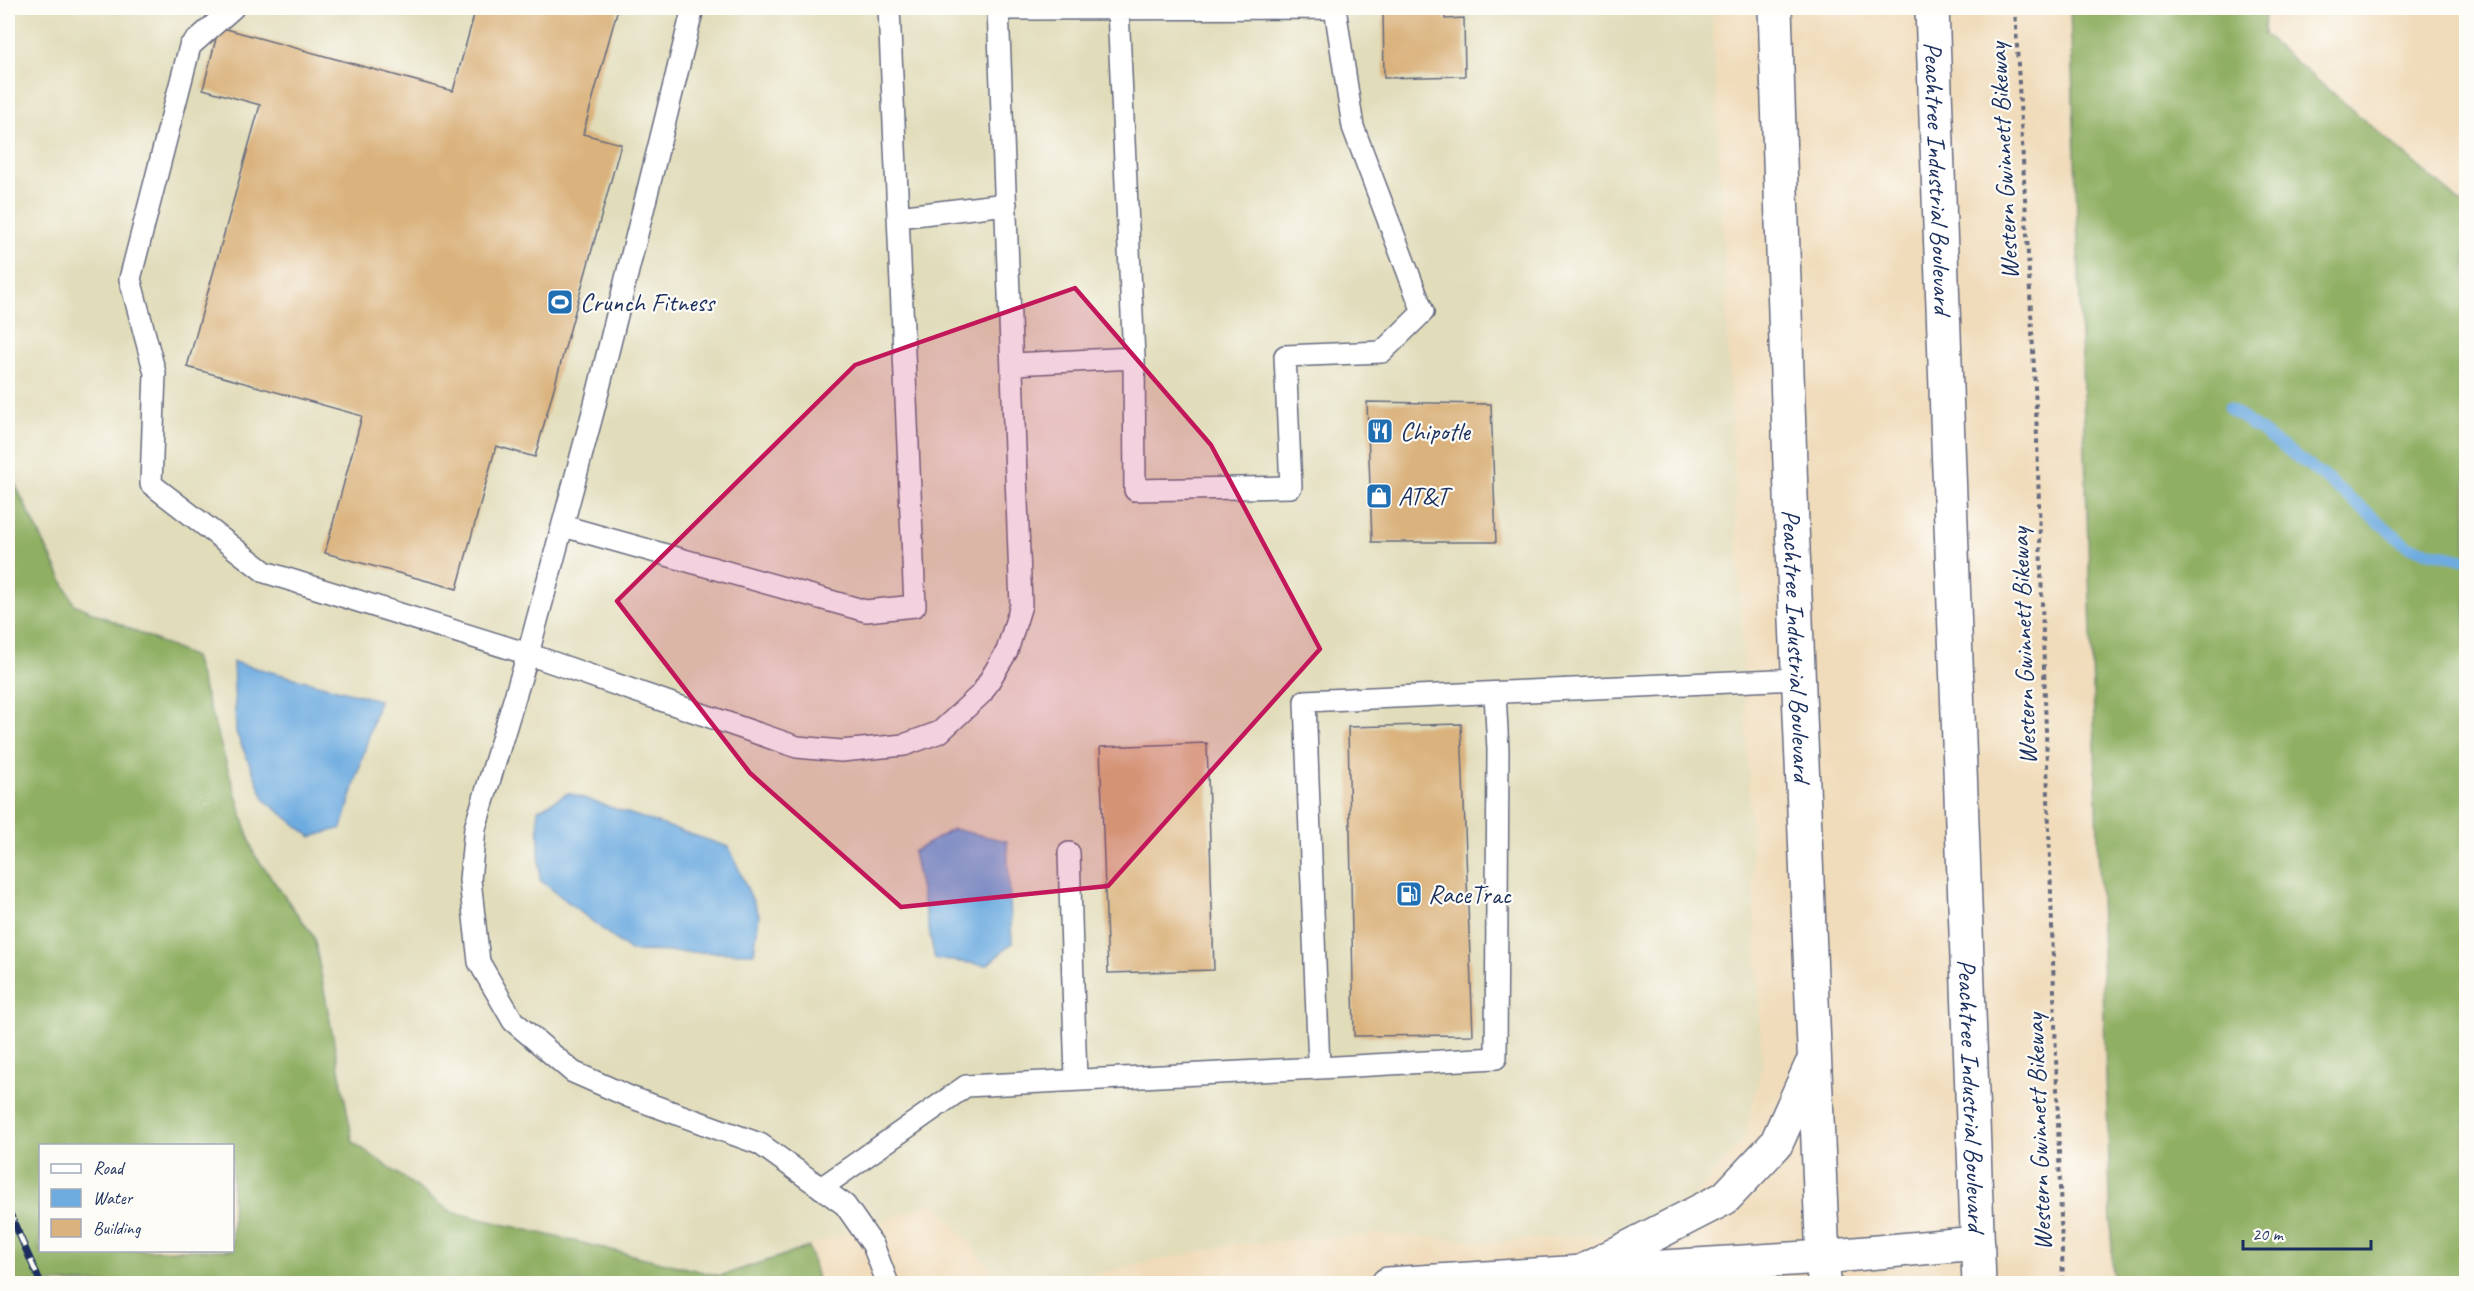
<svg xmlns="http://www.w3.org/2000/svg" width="2474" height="1291" viewBox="0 0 2474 1291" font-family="Caveat,sans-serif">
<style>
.built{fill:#e1dcba}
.forest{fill:#8faf62;stroke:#556f60;stroke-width:1.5;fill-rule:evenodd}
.water{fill:#6eace0;stroke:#446e9f;stroke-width:1.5}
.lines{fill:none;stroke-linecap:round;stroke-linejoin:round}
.stream{stroke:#6eace0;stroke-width:12}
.building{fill:#dab27d}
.lane-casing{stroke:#666b7e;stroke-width:24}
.primary-casing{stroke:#666b7e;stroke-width:36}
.highway-casing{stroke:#666b7e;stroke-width:36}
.path{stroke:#666b7e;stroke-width:4;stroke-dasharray:4.5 4.5;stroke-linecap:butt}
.lane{stroke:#fff;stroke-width:21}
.primary{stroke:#fff;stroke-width:33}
.highway{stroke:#fff;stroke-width:33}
.rail-casing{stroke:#1b2f5e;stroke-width:7}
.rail{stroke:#fdfcf7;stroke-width:4.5;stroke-dasharray:14;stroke-linecap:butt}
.marked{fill:#c2185b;fill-opacity:0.2;stroke:#c2185b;stroke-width:4.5;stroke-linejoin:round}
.labels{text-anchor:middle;stroke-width:4.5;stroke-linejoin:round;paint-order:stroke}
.street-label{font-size:26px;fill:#1b2f5e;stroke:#fdfcf7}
.poi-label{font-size:26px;fill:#1b2f5e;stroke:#fdfcf7;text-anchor:start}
</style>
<rect width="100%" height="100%" fill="#fdfcf7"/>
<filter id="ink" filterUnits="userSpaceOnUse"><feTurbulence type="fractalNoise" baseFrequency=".0167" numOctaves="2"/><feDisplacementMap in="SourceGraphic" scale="12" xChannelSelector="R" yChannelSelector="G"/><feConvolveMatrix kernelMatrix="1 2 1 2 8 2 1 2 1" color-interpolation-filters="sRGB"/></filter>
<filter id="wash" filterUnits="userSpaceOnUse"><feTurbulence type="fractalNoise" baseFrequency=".008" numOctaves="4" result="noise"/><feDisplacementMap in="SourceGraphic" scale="24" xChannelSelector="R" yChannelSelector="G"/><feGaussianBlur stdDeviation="1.35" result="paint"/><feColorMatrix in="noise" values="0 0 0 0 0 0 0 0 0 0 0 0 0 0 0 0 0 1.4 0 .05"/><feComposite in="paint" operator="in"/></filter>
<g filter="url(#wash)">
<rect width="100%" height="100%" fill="#f0dbba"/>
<path class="built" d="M 8,8 L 1712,8 L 1762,1065 L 1744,1138 L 1694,1196 L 1617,1234 L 1493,1242 L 1377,1234 L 1232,1245 L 1049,1283 L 1002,1283 L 936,1202 L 721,1276 L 452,1212 L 353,1142 L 314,937 L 254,854 L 194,657 L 74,604 L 8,470 Z"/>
<path class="forest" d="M 2070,8 L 2265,8 L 2264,35 L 2466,207 L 2466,1283 L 2113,1283 Z
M 8,470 L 74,604 L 194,657 L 254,854 L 314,937 L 353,1142 L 452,1212 L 720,1276 L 809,1247 L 818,1283 L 8,1283 ZM 40,1146 L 232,1146 L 232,1250 L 40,1250 Z"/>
<path class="water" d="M 233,662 L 379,700 L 342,828 L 311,837 L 265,800 L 236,732 Z
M 568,793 L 729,847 L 759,915 L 754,953 L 630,951 L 540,880 L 538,810 Z
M 953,829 L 1007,841 L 1012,943 L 987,965 L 935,959 L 913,852 Z"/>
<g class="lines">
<path class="stream" d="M 2229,408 L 2318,472 L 2409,547 L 2466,560"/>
</g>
<g id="blocks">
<path class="building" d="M 476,8 L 618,8 L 583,134 L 621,144 L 535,457 L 496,446 L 457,589 L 325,553 L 362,416 L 187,367 L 260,105 L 203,89 L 219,27 L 453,91 Z
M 1383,8 L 1445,8 L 1445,19 L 1464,18 L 1465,76 L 1384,78 Z
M 1367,402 L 1491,404 L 1496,542 L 1372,542 Z
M 1461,724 L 1473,1035 L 1354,1036 L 1348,727 Z
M 1207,743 L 1214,970 L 1108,973 L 1100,747 Z"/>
</g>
</g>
<g filter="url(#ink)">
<use href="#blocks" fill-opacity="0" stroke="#666b7e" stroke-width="1.5"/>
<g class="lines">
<defs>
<path id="lane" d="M 233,8 L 190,46 L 130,279 L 155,373 L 151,484 L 265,572 L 528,654 L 797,747 L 841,751 L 904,745 L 940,732 L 982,693 L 1007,651 L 1021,605 L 998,8
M 693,8 L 593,412 L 528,654 L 475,828 L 470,880 L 479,962 L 513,1021 L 573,1072 L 630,1097 L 760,1144 L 845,1205 L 873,1245 L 888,1284
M 998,9 L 1335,8 L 1353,127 L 1423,312 L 1382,352 L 1285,356 L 1291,487 L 1135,490 L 1134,358 L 1013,364
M 1118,9 L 1134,358
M 898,217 L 1006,204
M 563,526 L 866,611 L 915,606 L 889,8
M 1069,853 L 1076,1080
M 1319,1068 L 1496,1058 L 1498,750 L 1495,693
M 821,1188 L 966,1086 L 1319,1068 L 1305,701 L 1798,679"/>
<path id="primary" d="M 1388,1284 L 1822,1257 L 1977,1243"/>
<g id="highway">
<path id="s1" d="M 1775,8 L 1792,525 L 1824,1284"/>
<path id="s2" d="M 1932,8 L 1979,1284"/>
<path d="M 1581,1272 L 1725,1198 L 1776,1144 L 1811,1066"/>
</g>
</defs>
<use href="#lane" class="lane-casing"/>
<use href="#primary" class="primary-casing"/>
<use href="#highway" class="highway-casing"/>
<path class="path" d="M 2015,8 L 2036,407 L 2063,1284"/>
<use href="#lane" class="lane"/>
<use href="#primary" class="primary"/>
<use href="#highway" class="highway"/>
<defs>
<path id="rail" d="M 8,1209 L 41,1284"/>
</defs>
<use href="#rail" class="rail-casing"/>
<use href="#rail" class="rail"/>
</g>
</g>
<path class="marked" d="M 1075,288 L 1211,445 L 1320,649 L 1108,886 L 901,907 L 750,773 L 617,601 L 855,365 Z"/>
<defs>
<symbol id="stadium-square" viewBox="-11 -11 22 22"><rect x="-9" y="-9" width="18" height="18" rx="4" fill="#1f6fb2" stroke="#fdfcf7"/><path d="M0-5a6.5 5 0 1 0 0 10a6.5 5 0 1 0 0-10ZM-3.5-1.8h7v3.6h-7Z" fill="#fff"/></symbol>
<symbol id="restaurant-square" viewBox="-11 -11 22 22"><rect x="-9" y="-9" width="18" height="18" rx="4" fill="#1f6fb2" stroke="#fdfcf7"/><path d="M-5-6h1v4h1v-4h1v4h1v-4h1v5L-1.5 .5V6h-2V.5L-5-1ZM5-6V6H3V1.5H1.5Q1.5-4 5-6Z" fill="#fff"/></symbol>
<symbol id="shop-square" viewBox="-11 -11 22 22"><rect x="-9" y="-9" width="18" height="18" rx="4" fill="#1f6fb2" stroke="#fdfcf7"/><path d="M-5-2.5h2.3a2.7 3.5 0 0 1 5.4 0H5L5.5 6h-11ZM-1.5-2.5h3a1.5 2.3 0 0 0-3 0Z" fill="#fff"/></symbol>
<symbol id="fuel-square" viewBox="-11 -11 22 22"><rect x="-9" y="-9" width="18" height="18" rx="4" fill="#1f6fb2" stroke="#fdfcf7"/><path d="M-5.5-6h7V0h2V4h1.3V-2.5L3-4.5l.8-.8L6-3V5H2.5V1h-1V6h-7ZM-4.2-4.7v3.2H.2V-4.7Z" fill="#fff"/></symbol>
</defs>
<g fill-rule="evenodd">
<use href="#stadium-square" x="545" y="287" width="30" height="30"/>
<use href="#restaurant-square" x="1365" y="416" width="30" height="30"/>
<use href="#shop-square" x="1364" y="481" width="30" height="30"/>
<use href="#fuel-square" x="1394" y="879" width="30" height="30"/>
</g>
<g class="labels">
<g class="street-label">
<text transform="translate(2003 161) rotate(-93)" y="9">Western Gwinnett Bikeway</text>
<text dy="9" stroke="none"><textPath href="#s2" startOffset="170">Peachtree Industrial Boulevard</textPath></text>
<text dy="9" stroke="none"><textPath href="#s1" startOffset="638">Peachtree Industrial Boulevard</textPath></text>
<text transform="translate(2023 646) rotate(-92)" y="9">Western Gwinnett Bikeway</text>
<text dy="9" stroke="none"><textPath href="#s2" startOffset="1088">Peachtree Industrial Boulevard</textPath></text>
<text transform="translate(2038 1132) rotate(-92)" y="9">Western Gwinnett Bikeway</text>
</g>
<g class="poi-label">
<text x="580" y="311">Crunch Fitness</text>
<text x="1400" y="440">Chipotle</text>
<text x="1398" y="505">AT&amp;T</text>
<text x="1428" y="903">RaceTrac</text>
</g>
</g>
<rect width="2474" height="1291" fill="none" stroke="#fdfcf7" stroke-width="30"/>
<rect x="39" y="1144" width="195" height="108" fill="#fdfcf7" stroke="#a3aaba" stroke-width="1.5"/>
<rect x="51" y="1164" width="30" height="9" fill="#ffffff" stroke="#a3aaba" stroke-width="1.5"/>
<text x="93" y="1174" font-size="18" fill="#1b2f5e">Road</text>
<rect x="51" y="1189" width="30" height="18" fill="#6eace0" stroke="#a3aaba" stroke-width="1.5"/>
<text x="93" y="1204" font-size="18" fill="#1b2f5e">Water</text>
<rect x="51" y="1219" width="30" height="18" fill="#dab27d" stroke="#a3aaba" stroke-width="1.5"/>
<text x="93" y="1234" font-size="18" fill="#1b2f5e">Building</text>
<path d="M2243 1240v9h128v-9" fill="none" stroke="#1b2f5e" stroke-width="3"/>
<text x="2252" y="1240" font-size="18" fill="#1b2f5e" stroke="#fdfcf7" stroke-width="4.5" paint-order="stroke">20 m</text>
</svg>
